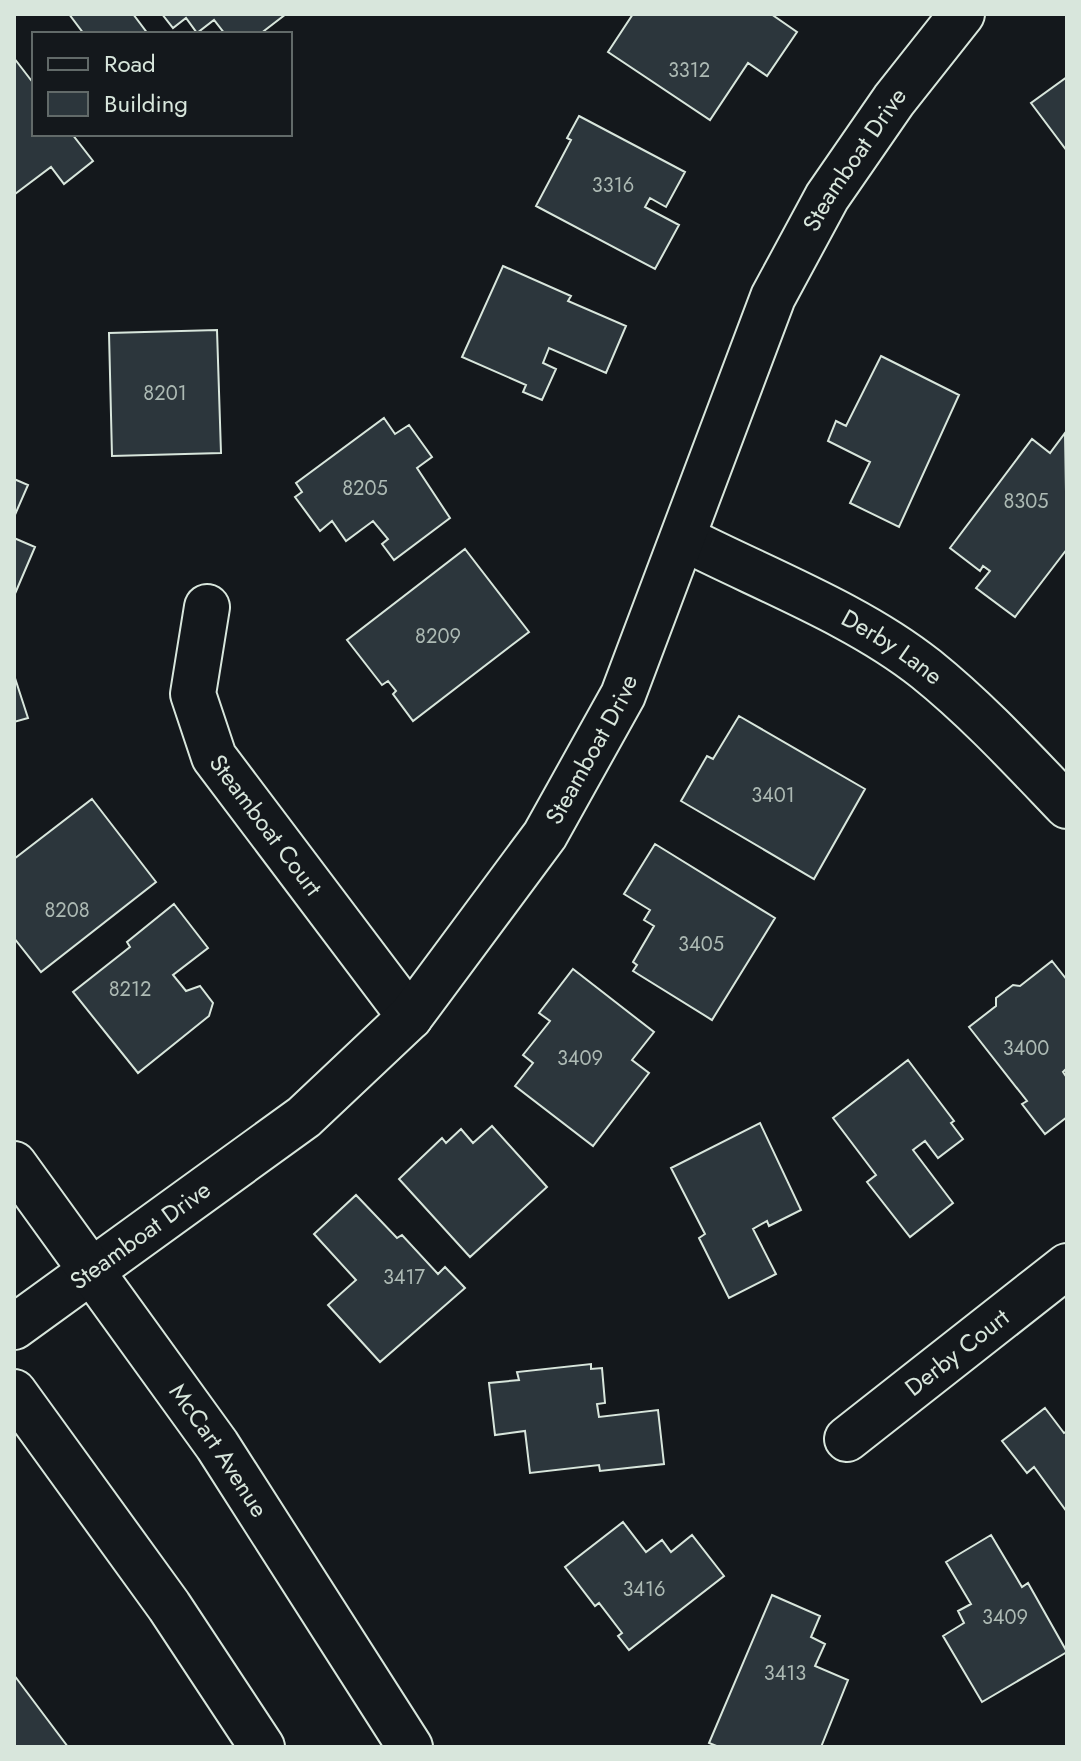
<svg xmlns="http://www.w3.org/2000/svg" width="1081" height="1761" viewBox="0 0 1081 1761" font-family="Jost,sans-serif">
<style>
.building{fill:#2c363c;stroke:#d8e6dc;stroke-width:2}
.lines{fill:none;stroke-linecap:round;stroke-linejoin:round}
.minor-casing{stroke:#d8e6dc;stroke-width:48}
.major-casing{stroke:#d8e6dc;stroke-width:48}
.minor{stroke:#14181c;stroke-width:44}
.major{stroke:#14181c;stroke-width:44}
.labels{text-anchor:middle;stroke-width:6;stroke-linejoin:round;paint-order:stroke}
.number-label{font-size:20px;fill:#adbab4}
.street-label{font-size:24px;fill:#d8e6dc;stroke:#14181c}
</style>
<rect width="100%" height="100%" fill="#14181c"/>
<path class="building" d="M 69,14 L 133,14 L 148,34 L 84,34 Z
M 162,14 L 286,14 L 260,34 L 225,34 L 214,20 L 197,33 L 186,18 L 173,28 Z
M 633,14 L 771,14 L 797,32 L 767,76 L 748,63 L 710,120 L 608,52 Z
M 14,58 L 34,84 L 34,134 L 72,134 L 93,161 L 64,184 L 51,167 L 15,194 Z
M 1067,77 L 1067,151 L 1031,103 Z
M 579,116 L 685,172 L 666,207 L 650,198 L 645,207 L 679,225 L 655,269 L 536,206 L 571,140 L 567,138 Z
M 503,266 L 571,296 L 568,301 L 626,326 L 606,373 L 549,348 L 543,363 L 556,369 L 542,400 L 523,392 L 526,385 L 462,357 Z
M 217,330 L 221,453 L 112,456 L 109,333 Z
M 881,356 L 959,395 L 899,527 L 850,503 L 870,462 L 828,441 L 836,421 L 846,426 Z
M 384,418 L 395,434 L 409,425 L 432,457 L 417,468 L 450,518 L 394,560 L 382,544 L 388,539 L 373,521 L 346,541 L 332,521 L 320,531 L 295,497 L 302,492 L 296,483 Z
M 1065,433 L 1067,549 L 1015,617 L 976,588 L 990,571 L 983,566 L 980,571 L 950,548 L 1032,439 L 1050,453 Z
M 14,479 L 28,485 L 14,517 Z
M 14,538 L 35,547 L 14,596 Z
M 465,549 L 529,632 L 413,721 L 393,694 L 396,691 L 388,681 L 382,685 L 347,640 Z
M 14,675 L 28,718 L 14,722 Z
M 739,716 L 865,789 L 814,879 L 681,801 L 707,756 L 713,759 Z
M 92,799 L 156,882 L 41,972 L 14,938 L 14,859 Z
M 655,844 L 775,918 L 712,1020 L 633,971 L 637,965 L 633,962 L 654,926 L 644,920 L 650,910 L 624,894 Z
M 174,904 L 208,948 L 173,975 L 186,991 L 200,986 L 213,1003 L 209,1016 L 138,1073 L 73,992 L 130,947 L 127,942 Z
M 1052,961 L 1067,980 L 1067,1068 L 1063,1072 L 1067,1078 L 1067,1117 L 1045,1134 L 1022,1104 L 1027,1101 L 969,1027 L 996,1006 L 996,998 L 1013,985 L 1020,986 Z
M 573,969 L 654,1032 L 632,1060 L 649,1073 L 593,1146 L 515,1086 L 533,1063 L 523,1055 L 550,1021 L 539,1013 Z
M 908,1060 L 954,1121 L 951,1123 L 963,1139 L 938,1158 L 925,1141 L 913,1150 L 953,1203 L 910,1237 L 867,1182 L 876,1175 L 833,1118 Z
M 760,1123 L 801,1210 L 769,1226 L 767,1221 L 753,1229 L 776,1274 L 729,1298 L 699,1238 L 705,1234 L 671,1168 Z
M 492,1126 L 547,1187 L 470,1257 L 399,1179 L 442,1138 L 446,1143 L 461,1129 L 473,1143 Z
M 356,1195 L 397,1238 L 402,1235 L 438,1274 L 445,1267 L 465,1288 L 380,1362 L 328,1305 L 356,1280 L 314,1234 Z
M 591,1364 L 591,1369 L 602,1368 L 605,1403 L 597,1404 L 599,1417 L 658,1410 L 664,1464 L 600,1471 L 599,1465 L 530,1473 L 525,1431 L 495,1435 L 489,1383 L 519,1380 L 517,1372 Z
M 1045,1408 L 1064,1433 L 1067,1431 L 1067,1512 L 1034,1467 L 1027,1473 L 1002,1441 Z
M 623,1522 L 646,1552 L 662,1540 L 671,1552 L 692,1535 L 724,1576 L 629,1650 L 618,1636 L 622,1633 L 599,1603 L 595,1606 L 565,1567 Z
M 991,1535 L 1022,1587 L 1028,1583 L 1067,1652 L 982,1702 L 943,1636 L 964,1623 L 958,1611 L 971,1604 L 946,1562 Z
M 772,1595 L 820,1616 L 811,1637 L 825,1644 L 815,1666 L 848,1680 L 821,1747 L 719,1747 L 709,1743 Z
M 14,1675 L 68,1747 L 14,1747 Z"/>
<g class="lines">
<defs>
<g id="minor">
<path id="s1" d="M 683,538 C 761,578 857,614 926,669 C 977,710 1022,759 1067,806"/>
<path id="s2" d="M 207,607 L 193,694 L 214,757 L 410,1017"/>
<path id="s3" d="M 14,1327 L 304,1117 L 410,1017 L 545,835 L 623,695 L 773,297 L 827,197 L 894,100 L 962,14"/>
<path id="s4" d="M 847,1439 L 1067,1266"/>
</g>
<g id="major">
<path id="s5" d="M 14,1164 L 217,1445 L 410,1747"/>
<path d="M 14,1392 L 169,1606 L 262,1747"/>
</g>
</defs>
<use href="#minor" class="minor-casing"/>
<use href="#major" class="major-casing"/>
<use href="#minor" class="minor"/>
<use href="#major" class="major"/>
</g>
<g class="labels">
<g class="number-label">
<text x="689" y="77">3312</text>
<text x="613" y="192">3316</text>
<text x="165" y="400">8201</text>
<text x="365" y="495">8205</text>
<text x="1026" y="508">8305</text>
<text x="438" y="643">8209</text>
<text x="773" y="802">3401</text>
<text x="67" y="917">8208</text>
<text x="701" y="951">3405</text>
<text x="130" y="996">8212</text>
<text x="1026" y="1055">3400</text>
<text x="580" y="1065">3409</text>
<text x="404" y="1284">3417</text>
<text x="644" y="1596">3416</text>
<text x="1005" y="1624">3409</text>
<text x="785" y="1680">3413</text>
</g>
<g class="street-label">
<text dy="8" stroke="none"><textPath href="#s3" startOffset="1476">Steamboat Drive</textPath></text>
<text dy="8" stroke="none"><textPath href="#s1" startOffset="236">Derby Lane</textPath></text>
<text dy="8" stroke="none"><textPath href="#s3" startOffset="828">Steamboat Drive</textPath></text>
<text dy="8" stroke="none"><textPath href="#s2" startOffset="240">Steamboat Court</textPath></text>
<text dy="8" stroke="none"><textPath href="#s3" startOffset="156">Steamboat Drive</textPath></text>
<text dy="8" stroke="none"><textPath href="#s4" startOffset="140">Derby Court</textPath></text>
<text dy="8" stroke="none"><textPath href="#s5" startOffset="352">McCart Avenue</textPath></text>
</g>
</g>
<rect width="1081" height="1761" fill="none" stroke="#d8e6dc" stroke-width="32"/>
<rect x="32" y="32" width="260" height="104" fill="#14181c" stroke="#626a69" stroke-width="2"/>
<rect x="48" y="58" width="40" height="12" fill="#14181c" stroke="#626a69" stroke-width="2"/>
<text x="104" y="72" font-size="24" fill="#d8e6dc">Road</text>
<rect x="48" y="92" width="40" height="24" fill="#2c363c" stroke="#626a69" stroke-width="2"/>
<text x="104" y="112" font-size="24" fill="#d8e6dc">Building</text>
</svg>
